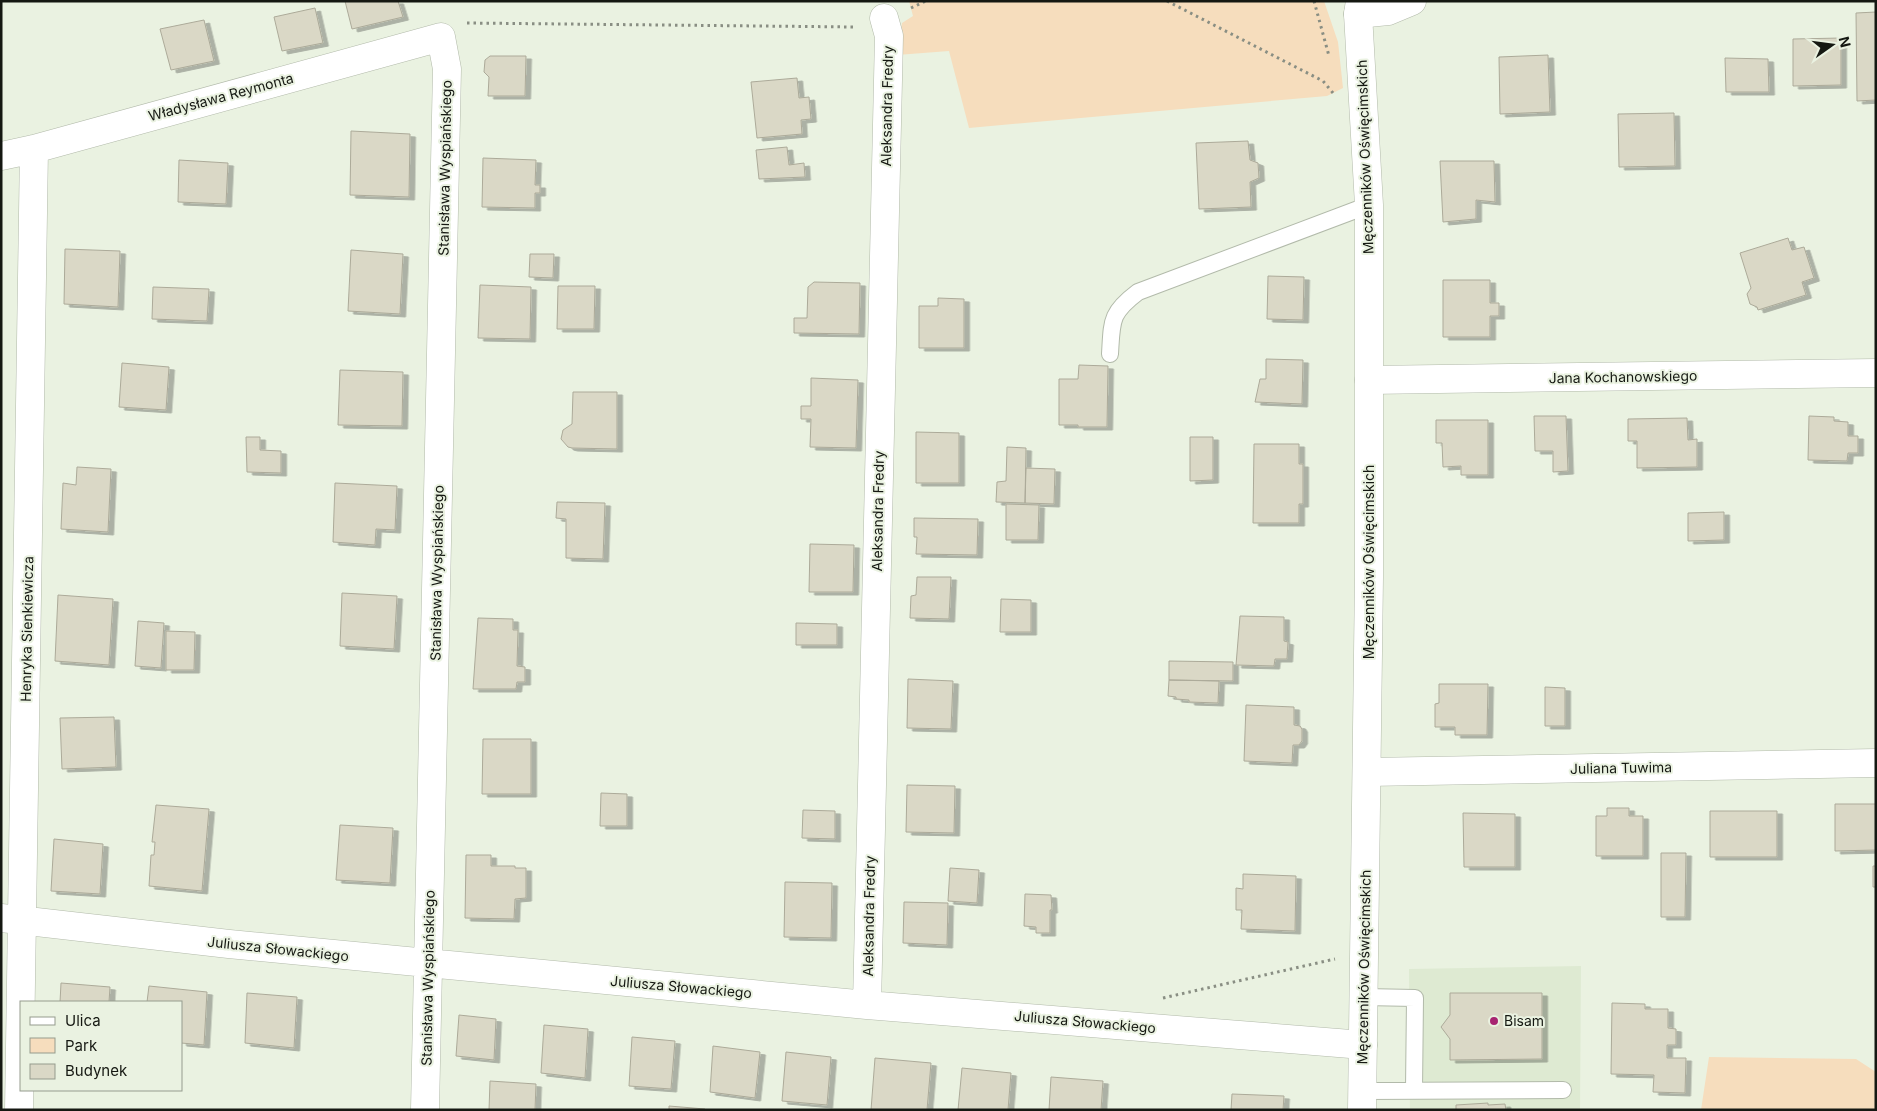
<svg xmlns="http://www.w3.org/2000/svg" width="1877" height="1111" viewBox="0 0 1877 1111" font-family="Inter,sans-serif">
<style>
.built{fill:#deead2}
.green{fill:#f6ddbd}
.building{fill:#dad8c6;stroke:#acaa99;filter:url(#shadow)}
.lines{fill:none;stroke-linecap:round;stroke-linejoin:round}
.service-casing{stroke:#b2baaa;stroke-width:18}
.minor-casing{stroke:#b2baaa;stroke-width:29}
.secondary-casing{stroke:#b2baaa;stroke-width:29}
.path{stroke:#898e83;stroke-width:3;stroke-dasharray:2.5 4;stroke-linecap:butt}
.service{stroke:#fff;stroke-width:16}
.minor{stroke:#fff;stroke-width:28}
.secondary{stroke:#fff;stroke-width:28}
.poi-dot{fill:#a72471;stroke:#eaf2e1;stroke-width:2}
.labels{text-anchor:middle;stroke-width:4;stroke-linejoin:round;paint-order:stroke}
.street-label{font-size:14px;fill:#151812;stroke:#eaf2e1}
.poi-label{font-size:14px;fill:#151812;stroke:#eaf2e1;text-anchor:start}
</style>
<defs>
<filter id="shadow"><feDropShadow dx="5.5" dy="3" stdDeviation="0" flood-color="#0004"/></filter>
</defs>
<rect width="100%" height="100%" fill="#eaf2e1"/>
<path class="built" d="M 1581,966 L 1580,1110 L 1410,1110 L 1409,969 Z"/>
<path class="green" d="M 909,1 L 1324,1 L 1338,42 L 1343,88 L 1327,96 L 969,128 L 949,51 L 897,55 L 902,23 L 913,16 Z
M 1709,1057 L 1856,1059 L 1876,1072 L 1876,1110 L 1701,1110 Z"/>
<path class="building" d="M 345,1 L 398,1 L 403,17 L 352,29 Z
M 315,8 L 323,43 L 282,51 L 274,17 Z
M 1876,12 L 1876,100 L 1857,101 L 1856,13 Z
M 204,20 L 214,61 L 171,70 L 160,29 Z
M 1841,38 L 1841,85 L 1793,86 L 1793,39 Z
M 1548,55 L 1550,112 L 1500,114 L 1499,57 Z
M 490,56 L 526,56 L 525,96 L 488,96 L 489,77 L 484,72 L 485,60 Z
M 1725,58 L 1768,59 L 1769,92 L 1726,92 Z
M 797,78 L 799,98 L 809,97 L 811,119 L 801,120 L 802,134 L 757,138 L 751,82 Z
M 1674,113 L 1675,166 L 1619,167 L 1618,114 Z
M 351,131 L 410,134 L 409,197 L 350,195 Z
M 1248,141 L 1250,160 L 1258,163 L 1259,178 L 1250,182 L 1251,207 L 1199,209 L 1196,143 Z
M 787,147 L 789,165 L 804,163 L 805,177 L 759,179 L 756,150 Z
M 483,158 L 536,160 L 535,185 L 540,185 L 540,193 L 535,193 L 535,208 L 482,207 Z
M 179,160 L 228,163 L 226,204 L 178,202 Z
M 1440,161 L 1494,161 L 1495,202 L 1476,200 L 1476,219 L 1443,222 Z
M 1788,238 L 1792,250 L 1804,247 L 1814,278 L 1802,282 L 1806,295 L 1758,310 L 1757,307 L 1750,304 L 1747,294 L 1751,288 L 1740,253 Z
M 65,249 L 120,251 L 118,307 L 64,304 Z
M 351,250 L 403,254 L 400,314 L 348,311 Z
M 530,254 L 554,254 L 553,278 L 529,277 Z
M 1268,276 L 1304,277 L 1303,320 L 1267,319 Z
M 1443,280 L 1490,280 L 1490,303 L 1499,303 L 1499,316 L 1490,316 L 1490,337 L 1443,337 Z
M 814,282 L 860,283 L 859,334 L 794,333 L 794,318 L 807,318 L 808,287 Z
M 480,285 L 531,287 L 530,339 L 478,338 Z
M 558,286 L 595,286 L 594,329 L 557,329 Z
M 153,287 L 209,289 L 207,321 L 152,319 Z
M 938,298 L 964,299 L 964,348 L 919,348 L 919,306 L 938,306 Z
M 1266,359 L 1303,360 L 1302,404 L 1255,402 L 1260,379 L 1266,379 Z
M 122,363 L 169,367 L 166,410 L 119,407 Z
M 1079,365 L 1108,366 L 1107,427 L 1078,427 L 1078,425 L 1059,425 L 1059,379 L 1078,379 Z
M 340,370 L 403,372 L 402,426 L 338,425 Z
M 811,378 L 858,380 L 856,448 L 810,447 L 811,419 L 801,419 L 801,406 L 811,406 Z
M 573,392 L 617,392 L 617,449 L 572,448 L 568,447 L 561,439 L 563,430 L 572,424 Z
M 1534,416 L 1566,416 L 1568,471 L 1553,472 L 1553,451 L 1535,451 Z
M 1809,416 L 1834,417 L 1834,421 L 1848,422 L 1848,436 L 1858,436 L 1858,453 L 1848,453 L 1847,461 L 1808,460 Z
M 1687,418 L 1688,440 L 1697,439 L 1697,467 L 1637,468 L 1637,441 L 1628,441 L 1628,419 Z
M 1436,420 L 1488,420 L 1488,475 L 1461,475 L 1461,466 L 1443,467 L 1442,443 L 1436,443 Z
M 916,432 L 959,433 L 959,483 L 916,483 Z
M 246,437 L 260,437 L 260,450 L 281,451 L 281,473 L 247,472 Z
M 1190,437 L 1213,437 L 1213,480 L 1190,481 Z
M 1254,444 L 1299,444 L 1299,464 L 1303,464 L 1303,504 L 1299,504 L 1299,523 L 1253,523 Z
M 1007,447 L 1026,448 L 1025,503 L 996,502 L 997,482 L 1006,481 Z
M 77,467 L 111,469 L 108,532 L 61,529 L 63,483 L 76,485 Z
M 1026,468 L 1055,469 L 1054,504 L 1025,503 Z
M 335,483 L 397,486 L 395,530 L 376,529 L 375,545 L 333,542 Z
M 557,502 L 605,503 L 603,559 L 566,558 L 566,519 L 556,518 Z
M 1006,504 L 1039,505 L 1038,540 L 1006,540 Z
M 1724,512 L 1724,540 L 1688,541 L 1688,513 Z
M 914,518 L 978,519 L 977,555 L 916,554 L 917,537 L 914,537 Z
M 810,544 L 854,545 L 853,592 L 809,592 Z
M 917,577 L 951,577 L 949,619 L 910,618 L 911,596 L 916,595 Z
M 342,593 L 397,596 L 394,649 L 340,646 Z
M 58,595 L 113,599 L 109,665 L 55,661 Z
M 1001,599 L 1031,600 L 1031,632 L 1000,632 Z
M 1240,616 L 1284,617 L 1284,641 L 1288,642 L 1287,659 L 1275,659 L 1274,666 L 1236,665 Z
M 478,618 L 513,619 L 513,630 L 518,630 L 517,666 L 525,667 L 525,682 L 517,682 L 516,689 L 473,689 Z
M 138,621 L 164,623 L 161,668 L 135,666 Z
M 796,623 L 837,624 L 837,645 L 796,645 Z
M 166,631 L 195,632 L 194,670 L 166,670 Z
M 1169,661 L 1233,662 L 1233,681 L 1169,680 Z
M 908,679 L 953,681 L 951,729 L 907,728 Z
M 1169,680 L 1219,681 L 1218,703 L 1189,702 L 1189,700 L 1176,699 L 1176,697 L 1168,696 Z
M 1439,684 L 1488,684 L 1487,735 L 1455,735 L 1455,727 L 1435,727 L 1435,704 L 1439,703 Z
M 1545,687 L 1565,688 L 1565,726 L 1545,726 Z
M 1246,705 L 1294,707 L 1294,725 L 1300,726 L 1302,729 L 1302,741 L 1299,745 L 1293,745 L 1292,763 L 1244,761 Z
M 114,717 L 116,767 L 62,769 L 60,718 Z
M 483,739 L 531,739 L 531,794 L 482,794 Z
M 907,785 L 955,786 L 954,833 L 906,832 Z
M 601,793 L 627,794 L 627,826 L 600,826 Z
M 1835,804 L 1876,804 L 1876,850 L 1835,851 Z
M 156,805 L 209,809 L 202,891 L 149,886 L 151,855 L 154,855 L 155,842 L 152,842 Z
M 1607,808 L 1629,808 L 1629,816 L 1643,816 L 1643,856 L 1596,856 L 1596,816 L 1607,816 Z
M 803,810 L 835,811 L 835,839 L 802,838 Z
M 1710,811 L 1777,811 L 1777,857 L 1710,857 Z
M 1463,813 L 1515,814 L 1515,867 L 1464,867 Z
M 340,825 L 393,828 L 390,883 L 336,880 Z
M 54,839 L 103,844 L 100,894 L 51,891 Z
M 1661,853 L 1686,853 L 1685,917 L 1661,917 Z
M 466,855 L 491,855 L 491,866 L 515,866 L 515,868 L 526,868 L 526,898 L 515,899 L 514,919 L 465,918 Z
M 1873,866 L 1876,866 L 1876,887 L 1873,887 Z
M 950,868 L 979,870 L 977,903 L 948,901 Z
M 1243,874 L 1296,876 L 1295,931 L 1241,929 L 1242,910 L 1236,910 L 1236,888 L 1243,889 Z
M 785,882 L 832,883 L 831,938 L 784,937 Z
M 1025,894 L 1051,895 L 1052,910 L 1050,910 L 1050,933 L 1036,933 L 1036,927 L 1024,926 Z
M 904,902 L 948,903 L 947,945 L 903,943 Z
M 61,983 L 110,987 L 109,1002 L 60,1002 Z
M 149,986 L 207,992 L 204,1045 L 181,1043 L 181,1002 L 147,1002 Z
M 247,993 L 297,997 L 294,1048 L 245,1043 Z
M 1450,993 L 1542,993 L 1542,1059 L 1450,1060 L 1450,1039 L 1441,1027 L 1450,1015 Z
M 1612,1003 L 1645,1004 L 1645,1009 L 1668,1009 L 1668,1028 L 1676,1029 L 1676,1045 L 1667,1045 L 1667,1058 L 1686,1058 L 1685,1093 L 1653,1092 L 1654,1075 L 1611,1074 Z
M 459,1015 L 496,1019 L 494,1060 L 456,1056 Z
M 544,1025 L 588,1029 L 585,1078 L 541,1073 Z
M 632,1037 L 675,1041 L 671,1089 L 629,1086 Z
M 713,1046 L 760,1052 L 755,1098 L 710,1092 Z
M 786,1052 L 831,1057 L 827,1105 L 782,1101 Z
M 875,1058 L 931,1063 L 927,1110 L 871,1110 Z
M 962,1068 L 1011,1073 L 1008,1110 L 958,1110 Z
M 1051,1077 L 1103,1081 L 1101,1110 L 1049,1110 Z
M 490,1081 L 536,1084 L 535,1110 L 489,1110 Z
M 1232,1094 L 1284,1096 L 1283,1110 L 1231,1110 Z
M 1488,1103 L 1488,1105 L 1505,1104 L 1506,1110 L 1456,1110 L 1456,1105 Z
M 669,1106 L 705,1109 L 704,1110 L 669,1110 Z"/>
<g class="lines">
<defs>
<path id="service" d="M 1110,354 C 1112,321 1110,313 1138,292 L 1369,205
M 1364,997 L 1415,998 L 1414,1090
M 1362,1091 L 1563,1090"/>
<path id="minor" d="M 1358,14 L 1388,11 L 1412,1
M 1,156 L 34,149 L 441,37 L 447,69 L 425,1110
M 1369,380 L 1876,373
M 1367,772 L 1876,763
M 1,918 L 229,944 L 867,1005 L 1363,1045
M 867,1005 L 889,36 L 884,18
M 19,1110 L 34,149"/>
<path id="secondary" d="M 1360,1 L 1358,14 L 1369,205 L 1369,577 L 1362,1110"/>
</defs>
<use href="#service" class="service-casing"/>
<use href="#minor" class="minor-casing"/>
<use href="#secondary" class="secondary-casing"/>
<path class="path" d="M 1167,1 L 1323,81 L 1333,93
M 1314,1 L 1329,56
M 911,8 L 926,1
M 467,23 L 856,27
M 1163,998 L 1335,959"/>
<use href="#service" class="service"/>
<use href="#minor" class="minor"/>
<use href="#secondary" class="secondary"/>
</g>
<circle class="poi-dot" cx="1494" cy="1021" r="5"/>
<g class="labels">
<g class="street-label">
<text transform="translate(221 97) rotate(-15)" y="5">Władysława Reymonta</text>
<text transform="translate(887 106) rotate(-89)" y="5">Aleksandra Fredry</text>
<text transform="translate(1365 157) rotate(-92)" y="5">Męczenników Oświęcimskich</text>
<text transform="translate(445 168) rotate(-89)" y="5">Stanisława Wyspiańskiego</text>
<text transform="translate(1623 377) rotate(-1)" y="5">Jana Kochanowskiego</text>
<text transform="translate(878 511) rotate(-89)" y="5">Aleksandra Fredry</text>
<text transform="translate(1369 562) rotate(-90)" y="5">Męczenników Oświęcimskich</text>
<text transform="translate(437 573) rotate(-89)" y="5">Stanisława Wyspiańskiego</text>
<text transform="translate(27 629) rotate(-89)" y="5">Henryka Sienkiewicza</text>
<text transform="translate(1621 768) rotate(-1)" y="5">Juliana Tuwima</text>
<text transform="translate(869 916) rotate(-89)" y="5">Aleksandra Fredry</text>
<text transform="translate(278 949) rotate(6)" y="5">Juliusza Słowackiego</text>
<text transform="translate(1364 967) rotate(-89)" y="5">Męczenników Oświęcimskich</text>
<text transform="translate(428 978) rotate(-89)" y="5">Stanisława Wyspiańskiego</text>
<text transform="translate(681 987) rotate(5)" y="5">Juliusza Słowackiego</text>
<text transform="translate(1085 1022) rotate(5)" y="5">Juliusza Słowackiego</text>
</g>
<g class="poi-label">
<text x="1504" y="1026">Bisam</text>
</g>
</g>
<rect width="1877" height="1111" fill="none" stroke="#151812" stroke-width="5"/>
<rect x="20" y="1001" width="162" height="90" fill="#eaf2e1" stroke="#959b8e"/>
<rect x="30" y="1017" width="25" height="8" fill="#ffffff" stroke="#959b8e"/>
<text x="65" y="1026" font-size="15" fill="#151812">Ulica</text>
<rect x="30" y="1038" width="25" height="15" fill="#f6ddbd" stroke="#959b8e"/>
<text x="65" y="1051" font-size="15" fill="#151812">Park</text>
<rect x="30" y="1064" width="25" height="15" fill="#dad8c6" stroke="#959b8e"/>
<text x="65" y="1076" font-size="15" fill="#151812">Budynek</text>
<g transform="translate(1832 45) rotate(76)" stroke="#eaf2e1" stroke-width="4" paint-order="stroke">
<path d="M0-4L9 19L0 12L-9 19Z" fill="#151812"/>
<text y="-8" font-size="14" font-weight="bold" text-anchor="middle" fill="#151812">N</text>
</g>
</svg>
